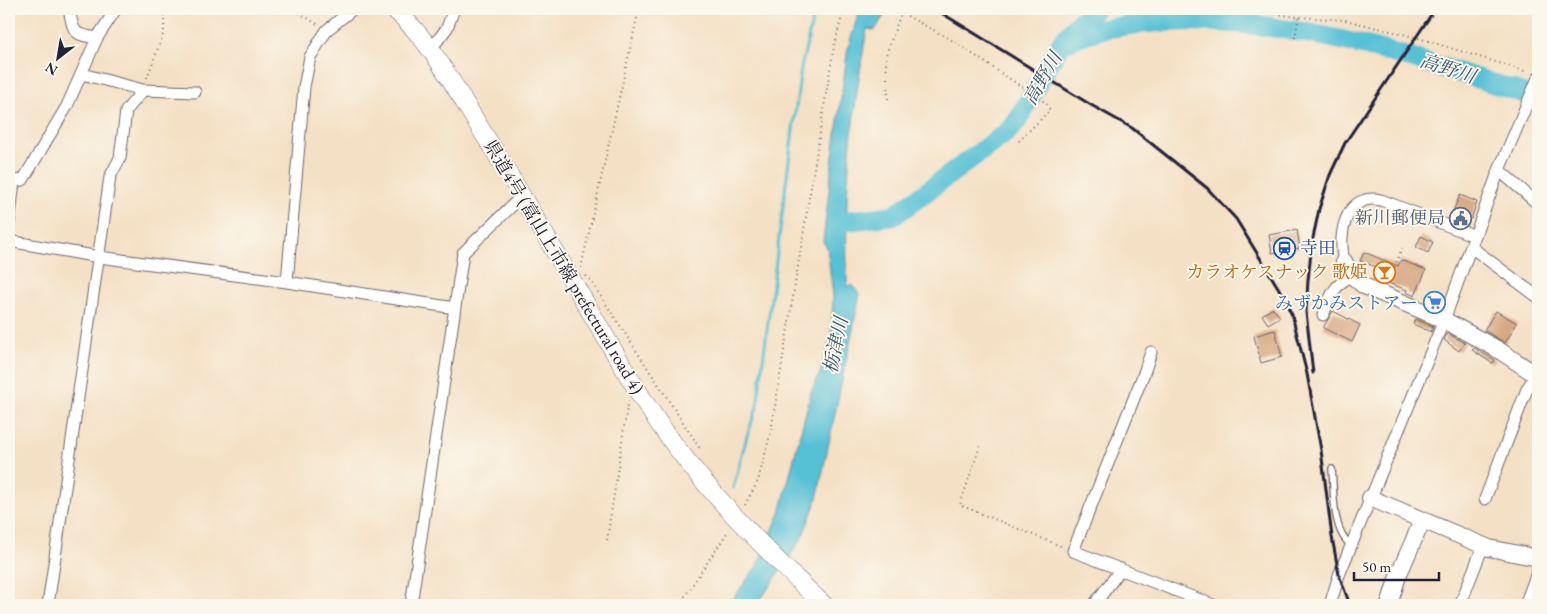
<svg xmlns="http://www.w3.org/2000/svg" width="1547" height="614" viewBox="0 0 1547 614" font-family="'EB Garamond','Noto Serif JP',serif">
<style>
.water{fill:#57c0d5;stroke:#3c7188}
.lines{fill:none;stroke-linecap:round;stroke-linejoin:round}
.stream{stroke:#57c0d5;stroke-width:3}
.river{stroke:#57c0d5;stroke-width:20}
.building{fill:#d4a27a}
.lane-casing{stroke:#6c646b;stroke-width:8}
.street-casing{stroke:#6c646b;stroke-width:13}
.secondary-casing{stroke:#6c646b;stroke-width:18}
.primary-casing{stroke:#6c646b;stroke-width:19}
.path{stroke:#6c646b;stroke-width:2;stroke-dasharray:1 4;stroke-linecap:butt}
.lane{stroke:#fff;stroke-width:5.5}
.street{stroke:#fff;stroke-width:11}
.secondary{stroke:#fff;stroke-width:16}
.primary{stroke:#fff;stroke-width:18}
.rail{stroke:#22223b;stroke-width:3}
.labels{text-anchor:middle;stroke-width:4;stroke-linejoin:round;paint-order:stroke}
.service-label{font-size:18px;fill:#4e5e75;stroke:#fbf7ec;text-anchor:end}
.transit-label{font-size:18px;fill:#164399;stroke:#fbf7ec;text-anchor:start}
.street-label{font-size:18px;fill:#22223b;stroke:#fbf7ec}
.food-label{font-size:18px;fill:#c56008;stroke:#fbf7ec;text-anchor:end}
.shop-label{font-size:18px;fill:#366cbe;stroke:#fbf7ec;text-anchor:end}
.water-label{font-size:19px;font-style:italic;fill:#355971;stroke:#fbf7ec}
</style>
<rect width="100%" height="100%" fill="#fbf7ec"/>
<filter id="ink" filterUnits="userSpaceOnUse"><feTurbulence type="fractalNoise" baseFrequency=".02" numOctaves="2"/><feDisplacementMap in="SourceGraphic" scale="10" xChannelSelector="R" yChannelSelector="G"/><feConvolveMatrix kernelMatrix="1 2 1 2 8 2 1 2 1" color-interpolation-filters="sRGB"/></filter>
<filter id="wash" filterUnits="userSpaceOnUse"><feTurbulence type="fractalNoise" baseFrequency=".0096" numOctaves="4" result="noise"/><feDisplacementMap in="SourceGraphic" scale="20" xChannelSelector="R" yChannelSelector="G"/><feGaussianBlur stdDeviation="1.12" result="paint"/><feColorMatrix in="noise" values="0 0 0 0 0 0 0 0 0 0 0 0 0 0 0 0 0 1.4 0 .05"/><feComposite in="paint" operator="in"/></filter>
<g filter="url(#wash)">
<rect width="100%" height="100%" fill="#f4e0c4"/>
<path class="water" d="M 860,9 L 888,9 L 875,30 L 867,29 C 857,86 849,144 847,201 C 846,229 847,258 847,286 L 852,285 L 860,295 L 817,499 L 802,538 L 757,605 L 728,605 L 757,566 L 780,513 L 811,392 L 820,373 L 831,337 L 833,296 L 827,247 L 823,242 L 832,164 L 848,47 Z"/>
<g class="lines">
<path class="stream" d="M 733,488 L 747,436 L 757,407 L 801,68 L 815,9"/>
<path class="river" d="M 1060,45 C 1072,40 1085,33 1099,30 C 1247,0 1399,53 1538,98
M 840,222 L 895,215 L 1007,132 L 1016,123 L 1060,45 L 1076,25 L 1095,9"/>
</g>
<g id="blocks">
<path class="building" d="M 1460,195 L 1477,202 L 1471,219 L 1470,218 L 1467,225 L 1450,218 Z
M 1297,230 L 1300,248 L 1272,253 L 1269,235 Z
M 1421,236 L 1433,242 L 1428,253 L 1416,247 Z
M 1364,252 L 1398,266 L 1401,260 L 1426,270 L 1415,296 L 1406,292 L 1407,290 L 1375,278 L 1379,268 L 1360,261 Z
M 1273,308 L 1280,317 L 1268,324 L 1262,315 Z
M 1333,311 L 1360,325 L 1352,342 L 1323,328 Z
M 1496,311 L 1517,323 L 1505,343 L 1484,330 Z
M 1415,319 L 1433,326 L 1431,332 L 1413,324 Z
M 1275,330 L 1282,357 L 1261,363 L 1254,336 Z
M 1447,333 L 1465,343 L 1459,351 L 1444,340 Z
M 1474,348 L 1495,360 L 1494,362 L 1492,363 L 1472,350 Z"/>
</g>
</g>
<g filter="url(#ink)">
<use href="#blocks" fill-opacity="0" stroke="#6c646b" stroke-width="1"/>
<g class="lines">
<defs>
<path id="lane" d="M 1332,469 C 1334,491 1332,532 1351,545"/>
<path id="street" d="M 69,9 C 74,33 72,34 97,38
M 431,49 L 447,28 L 454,9
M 82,74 L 143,90 L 195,92
M 1499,170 L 1538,204
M 9,224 L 14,181 L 23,180 L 67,106 L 97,38 L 116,9
M 9,241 L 99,257 L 287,282 L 455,308
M 1471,247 L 1538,297
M 1344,261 C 1337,234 1346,192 1381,200 L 1475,236
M 287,282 L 304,87 L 310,57 L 327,30 L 353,9
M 1323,315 C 1331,295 1333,287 1351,275
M 1151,352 L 1144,373 L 1073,551 L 1213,605
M 1485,499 L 1527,389 L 1536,374
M 48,605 L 110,177 L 120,158 L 126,111 L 143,90
M 411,605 L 463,253 L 522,196
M 1094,605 L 1121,569
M 1330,605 L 1339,575 L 1444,320 L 1499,170 L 1538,78
M 1460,605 L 1483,546
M 1525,605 L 1538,570"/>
<path id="secondary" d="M 1344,261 L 1351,275 L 1364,286 L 1444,320 L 1497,349 L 1538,376
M 1370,498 L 1489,548 L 1538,558
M 1389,605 L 1398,576 L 1422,521"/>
<path id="primary" d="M 394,9 C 432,42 455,88 482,131 C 536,217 586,306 639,393 C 689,474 755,540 824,605"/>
</defs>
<use href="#lane" class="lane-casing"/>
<use href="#street" class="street-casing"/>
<use href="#secondary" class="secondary-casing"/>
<use href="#primary" class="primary-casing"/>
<path class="path" d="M 280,9 L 287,12 L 298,12 L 317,24
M 894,9 L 950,39 L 1046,103 L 1050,110 L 1016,144
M 1236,9 L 1299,17 L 1345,20 L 1415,37 L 1528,72
M 1295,38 L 1299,17
M 147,78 L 164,32 L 164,9
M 888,99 L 886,55 L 901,13
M 581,268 L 639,9
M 586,276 L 589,278 L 701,450
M 1389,281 L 1402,248
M 980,446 L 960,505 L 1063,547
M 745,505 L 758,481 L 771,431 L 834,46 L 844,9
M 607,540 L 628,401
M 679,605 L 729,530"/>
<use href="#lane" class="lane"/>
<use href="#street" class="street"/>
<use href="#secondary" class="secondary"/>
<use href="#primary" class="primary"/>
<path class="rail" d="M 935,9 L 1091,105 L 1132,128 L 1207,188 L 1236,219 L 1279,289 L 1292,315 L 1307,374 L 1321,450 L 1332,537 L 1339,575 L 1350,605
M 1313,373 L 1306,312 L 1308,280 L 1312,243 L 1319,209 L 1330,175 L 1345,143 L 1435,9"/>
</g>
</g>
<defs>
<symbol id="civic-ring" viewBox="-11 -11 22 22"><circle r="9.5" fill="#fbf7ec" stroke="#5c6f8a" stroke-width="1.5"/><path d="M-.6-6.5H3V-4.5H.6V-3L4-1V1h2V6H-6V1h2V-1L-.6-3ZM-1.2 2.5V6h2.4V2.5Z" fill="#5c6f8a"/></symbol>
<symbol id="station-ring" viewBox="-11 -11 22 22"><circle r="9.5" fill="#fbf7ec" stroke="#1a4fb4" stroke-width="1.5"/><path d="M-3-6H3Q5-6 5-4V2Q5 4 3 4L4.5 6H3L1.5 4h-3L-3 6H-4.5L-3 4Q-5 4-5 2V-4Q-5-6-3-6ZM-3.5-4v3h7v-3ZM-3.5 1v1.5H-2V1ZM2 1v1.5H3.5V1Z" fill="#1a4fb4"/></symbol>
<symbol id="bar-ring" viewBox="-11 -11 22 22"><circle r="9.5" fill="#fbf7ec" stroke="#e8710a" stroke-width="1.5"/><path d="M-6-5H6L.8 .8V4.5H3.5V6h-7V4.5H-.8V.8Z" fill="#e8710a"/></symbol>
<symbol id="supermarket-ring" viewBox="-11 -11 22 22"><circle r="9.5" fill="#fbf7ec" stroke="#3f7fe0" stroke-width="1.5"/><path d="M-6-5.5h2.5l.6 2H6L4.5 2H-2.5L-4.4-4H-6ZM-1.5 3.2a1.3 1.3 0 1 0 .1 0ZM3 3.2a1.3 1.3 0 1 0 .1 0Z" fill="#3f7fe0"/></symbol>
</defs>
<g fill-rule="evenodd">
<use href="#civic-ring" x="1448" y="206" width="25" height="25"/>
<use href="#station-ring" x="1272" y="236" width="25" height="25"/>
<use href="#bar-ring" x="1372" y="260" width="25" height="25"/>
<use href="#supermarket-ring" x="1422" y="290" width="25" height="25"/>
</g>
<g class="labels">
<g class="service-label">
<text x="1445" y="224">新川郵便局</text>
</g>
<g class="transit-label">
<text x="1300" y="254">寺田</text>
</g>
<g class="street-label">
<text transform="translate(564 267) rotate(59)" y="6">県道4号 (富山上市線 prefectural road 4)</text>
</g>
<g class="food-label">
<text x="1368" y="278">カラオケスナック 歌姫</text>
</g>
<g class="shop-label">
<text x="1418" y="309">みずかみストアー</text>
</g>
<g class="water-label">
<text transform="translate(1448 68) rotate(18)" y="7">高野川</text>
<text transform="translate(1042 78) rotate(-60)" y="7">高野川</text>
<text transform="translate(835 345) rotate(-78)" y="7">栃津川</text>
</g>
</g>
<rect width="1547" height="614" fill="none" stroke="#fbf7ec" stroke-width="30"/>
<g transform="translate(58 58) rotate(211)" stroke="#fbf7ec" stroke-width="4" paint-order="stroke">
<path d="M0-4L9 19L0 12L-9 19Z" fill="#22223b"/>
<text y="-8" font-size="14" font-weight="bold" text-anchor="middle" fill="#22223b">N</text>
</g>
<path d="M1354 572v8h85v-8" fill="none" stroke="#22223b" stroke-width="2.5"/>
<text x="1362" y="572" font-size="15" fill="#22223b" stroke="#fbf7ec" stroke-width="4" paint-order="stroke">50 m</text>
</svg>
